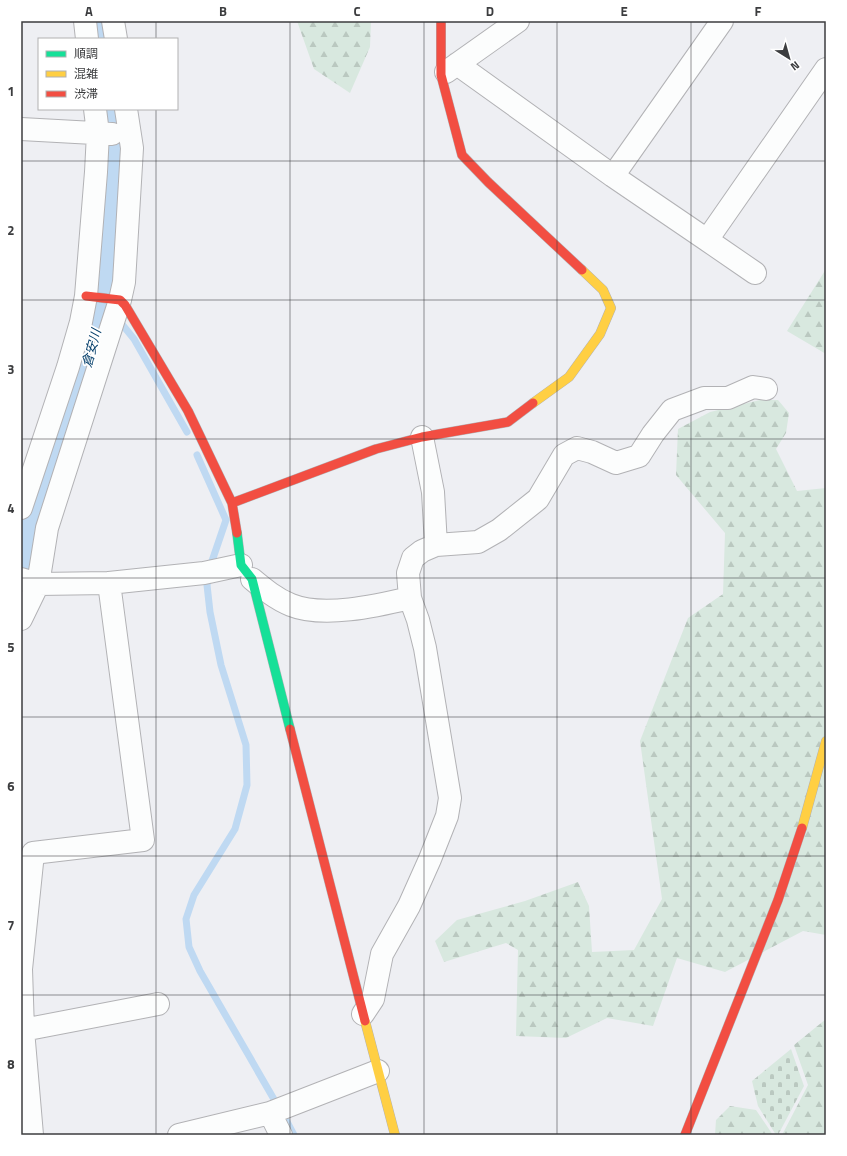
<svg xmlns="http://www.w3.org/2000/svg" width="847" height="1156" viewBox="0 0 847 1156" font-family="'Titillium Web','Noto Sans JP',sans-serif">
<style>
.forest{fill:url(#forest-firs)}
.cemetery{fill:url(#cemetery-stones)}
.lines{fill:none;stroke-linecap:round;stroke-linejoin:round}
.stream{stroke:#bfd9f2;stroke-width:7}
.river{stroke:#bfd9f2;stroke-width:41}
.street-casing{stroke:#b2b2b5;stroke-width:24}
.fast-casing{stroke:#b2b2b5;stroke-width:10}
.slow-casing{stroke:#b2b2b5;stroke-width:10}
.jam-casing{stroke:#b2b2b5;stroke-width:10}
.street{stroke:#fcfdfd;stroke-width:22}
.fast{stroke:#16e098;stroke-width:9}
.slow{stroke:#ffcf43;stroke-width:9}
.jam{stroke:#f24e42;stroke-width:9}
.grid{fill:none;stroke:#3c3d3f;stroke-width:1;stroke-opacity:0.55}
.labels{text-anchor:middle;stroke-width:3.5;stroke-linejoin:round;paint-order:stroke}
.water-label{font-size:13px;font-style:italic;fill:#06406c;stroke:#fff}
.neatline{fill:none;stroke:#3c3d3f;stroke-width:1.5}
.grid-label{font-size:13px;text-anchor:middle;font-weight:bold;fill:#3c3d3f}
</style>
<defs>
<pattern id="forest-firs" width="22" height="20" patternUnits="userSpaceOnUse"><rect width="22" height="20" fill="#d8e8df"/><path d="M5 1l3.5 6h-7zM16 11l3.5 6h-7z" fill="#bac8c0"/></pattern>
<pattern id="cemetery-stones" width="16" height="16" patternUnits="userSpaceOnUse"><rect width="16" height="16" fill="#d8e8df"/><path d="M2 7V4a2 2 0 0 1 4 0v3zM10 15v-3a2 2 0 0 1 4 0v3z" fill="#bac8c0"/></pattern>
</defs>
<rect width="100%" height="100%" fill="#eeeff3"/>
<path class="forest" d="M 297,21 L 371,21 L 370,47 L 350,93 L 314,69 Z
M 826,269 L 826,354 L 787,331 Z
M 760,400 L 778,400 L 789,413 L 786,433 L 776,449 L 797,491 L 826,488 L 826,935 L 803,931 L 725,972 L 677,958 L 653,1026 L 607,1018 L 566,1038 L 516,1036 L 518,950 L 506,943 L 444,962 L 435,941 L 457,920 L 525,901 L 578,882 L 589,906 L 592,952 L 634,950 L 662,899 L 640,741 L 688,618 L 723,594 L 725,533 L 676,475 L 678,429 L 710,412 Z
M 826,1019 L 826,1135 L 782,1135 L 808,1085 L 794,1045 Z
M 730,1106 L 756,1110 L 773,1135 L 715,1135 L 716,1120 Z"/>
<path class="cemetery" d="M 791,1049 L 804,1086 L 778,1135 L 776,1135 L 758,1106 L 752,1081 Z"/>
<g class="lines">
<path class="stream" d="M 98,318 L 110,321
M 121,323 L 134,339 L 187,432
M 197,455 L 226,520 L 211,564 L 207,585 L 210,612 L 221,665 L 246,745 L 247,785 L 235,829 L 194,895 L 186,919 L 189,947 L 200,971 L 279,1108
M 32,495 L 43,498
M 286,1120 L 294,1135"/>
<path class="river" d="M 103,21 L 105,39
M 21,578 L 61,435 L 91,354 L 100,312 L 114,125 L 112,109"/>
<defs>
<path id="street" d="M 85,21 L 87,39
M 113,21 L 116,39
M 457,64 L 613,176 L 707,240 L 826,69
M 446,72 L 518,21
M 21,129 L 112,134
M 613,176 L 722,21
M 707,240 L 755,273
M 21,508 L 68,367 L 81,322 L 86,296 L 96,172 L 98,133 L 95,109
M 436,545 L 478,542 L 499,530 L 538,499 L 564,455 L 577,448 L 592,452 L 616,463 L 639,456 L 653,434 L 672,410 L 704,398 L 728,398 L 753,387 L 766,389
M 21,579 L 38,584 L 109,583 L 204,573 L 241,565
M 252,579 C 264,589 276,599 291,605 C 323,618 376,606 410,598
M 21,619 L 38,584 L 47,528 L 120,300 L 124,282 L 132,148 L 126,109
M 363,1014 L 373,999 L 382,954 L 409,906 L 430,859 L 447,816 L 450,798 L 425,648 L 418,620 L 410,598 L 408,573 L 413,558 L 422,551 L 436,545 L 433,492 L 422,437
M 23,1030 L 158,1004
M 270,1113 L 281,1135
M 32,1135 L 23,1030 L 21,969 L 33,853 L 143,840 L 109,583
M 179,1135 L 270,1113 L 378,1071"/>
<path id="fast" d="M 237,533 L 241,565 L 252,579 L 290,729"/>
<path id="slow" d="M 533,403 L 569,377 L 600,334 L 611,308 L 603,290 L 582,270
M 802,828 L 826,741
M 365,1021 L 395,1135"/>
<path id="jam" d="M 441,21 L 441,75 L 462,155 L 488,182 L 582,270
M 86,296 L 120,300 L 125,305 L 188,411 L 232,503 L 237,533
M 232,503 L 376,449 L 422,437 L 508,422 L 533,403
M 290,729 L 365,1021
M 685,1135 L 778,900 L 802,828"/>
</defs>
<use href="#street" class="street-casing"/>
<use href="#fast" class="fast-casing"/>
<use href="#slow" class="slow-casing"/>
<use href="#jam" class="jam-casing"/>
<use href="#street" class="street"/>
<use href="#fast" class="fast"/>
<use href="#slow" class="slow"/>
<use href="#jam" class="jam"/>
</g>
<path class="grid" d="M 156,21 L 156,39M 290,21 L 290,1135M 424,21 L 424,1135M 557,21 L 557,1135M 691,21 L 691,1135M 156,109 L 156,1135M 21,161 L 826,161M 21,300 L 826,300M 21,439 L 826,439M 21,578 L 826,578M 21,717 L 826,717M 21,856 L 826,856M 21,995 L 826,995"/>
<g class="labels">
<g class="water-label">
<text transform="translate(91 348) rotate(-75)" y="5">倉安川</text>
</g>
</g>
<rect width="847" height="1156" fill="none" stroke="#ffffff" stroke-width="44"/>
<rect x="38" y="38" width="140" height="72" fill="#ffffff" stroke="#b1b1b2"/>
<rect x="46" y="51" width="20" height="6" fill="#16e098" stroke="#b1b1b2"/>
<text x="74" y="58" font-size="12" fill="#3c3d3f">順調</text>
<rect x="46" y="71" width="20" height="6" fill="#ffcf43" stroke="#b1b1b2"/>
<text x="74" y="78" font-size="12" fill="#3c3d3f">混雑</text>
<rect x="46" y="91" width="20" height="6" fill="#f24e42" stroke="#b1b1b2"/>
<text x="74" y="98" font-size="12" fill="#3c3d3f">渋滞</text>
<g transform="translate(789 58) rotate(143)" stroke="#ffffff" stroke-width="3" paint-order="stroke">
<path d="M0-3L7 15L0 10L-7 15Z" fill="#3c3d3f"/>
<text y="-6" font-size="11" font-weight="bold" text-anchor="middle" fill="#3c3d3f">N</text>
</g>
<rect x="22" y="22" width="803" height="1112" class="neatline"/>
<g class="grid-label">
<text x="89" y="16">A</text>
<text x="223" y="16">B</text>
<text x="357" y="16">C</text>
<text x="490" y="16">D</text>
<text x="624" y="16">E</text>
<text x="758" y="16">F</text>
<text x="11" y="96">1</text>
<text x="11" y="235">2</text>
<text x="11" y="374">3</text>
<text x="11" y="513">4</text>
<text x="11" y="652">5</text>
<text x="11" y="791">6</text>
<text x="11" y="930">7</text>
<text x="11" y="1069">8</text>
</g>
</svg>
